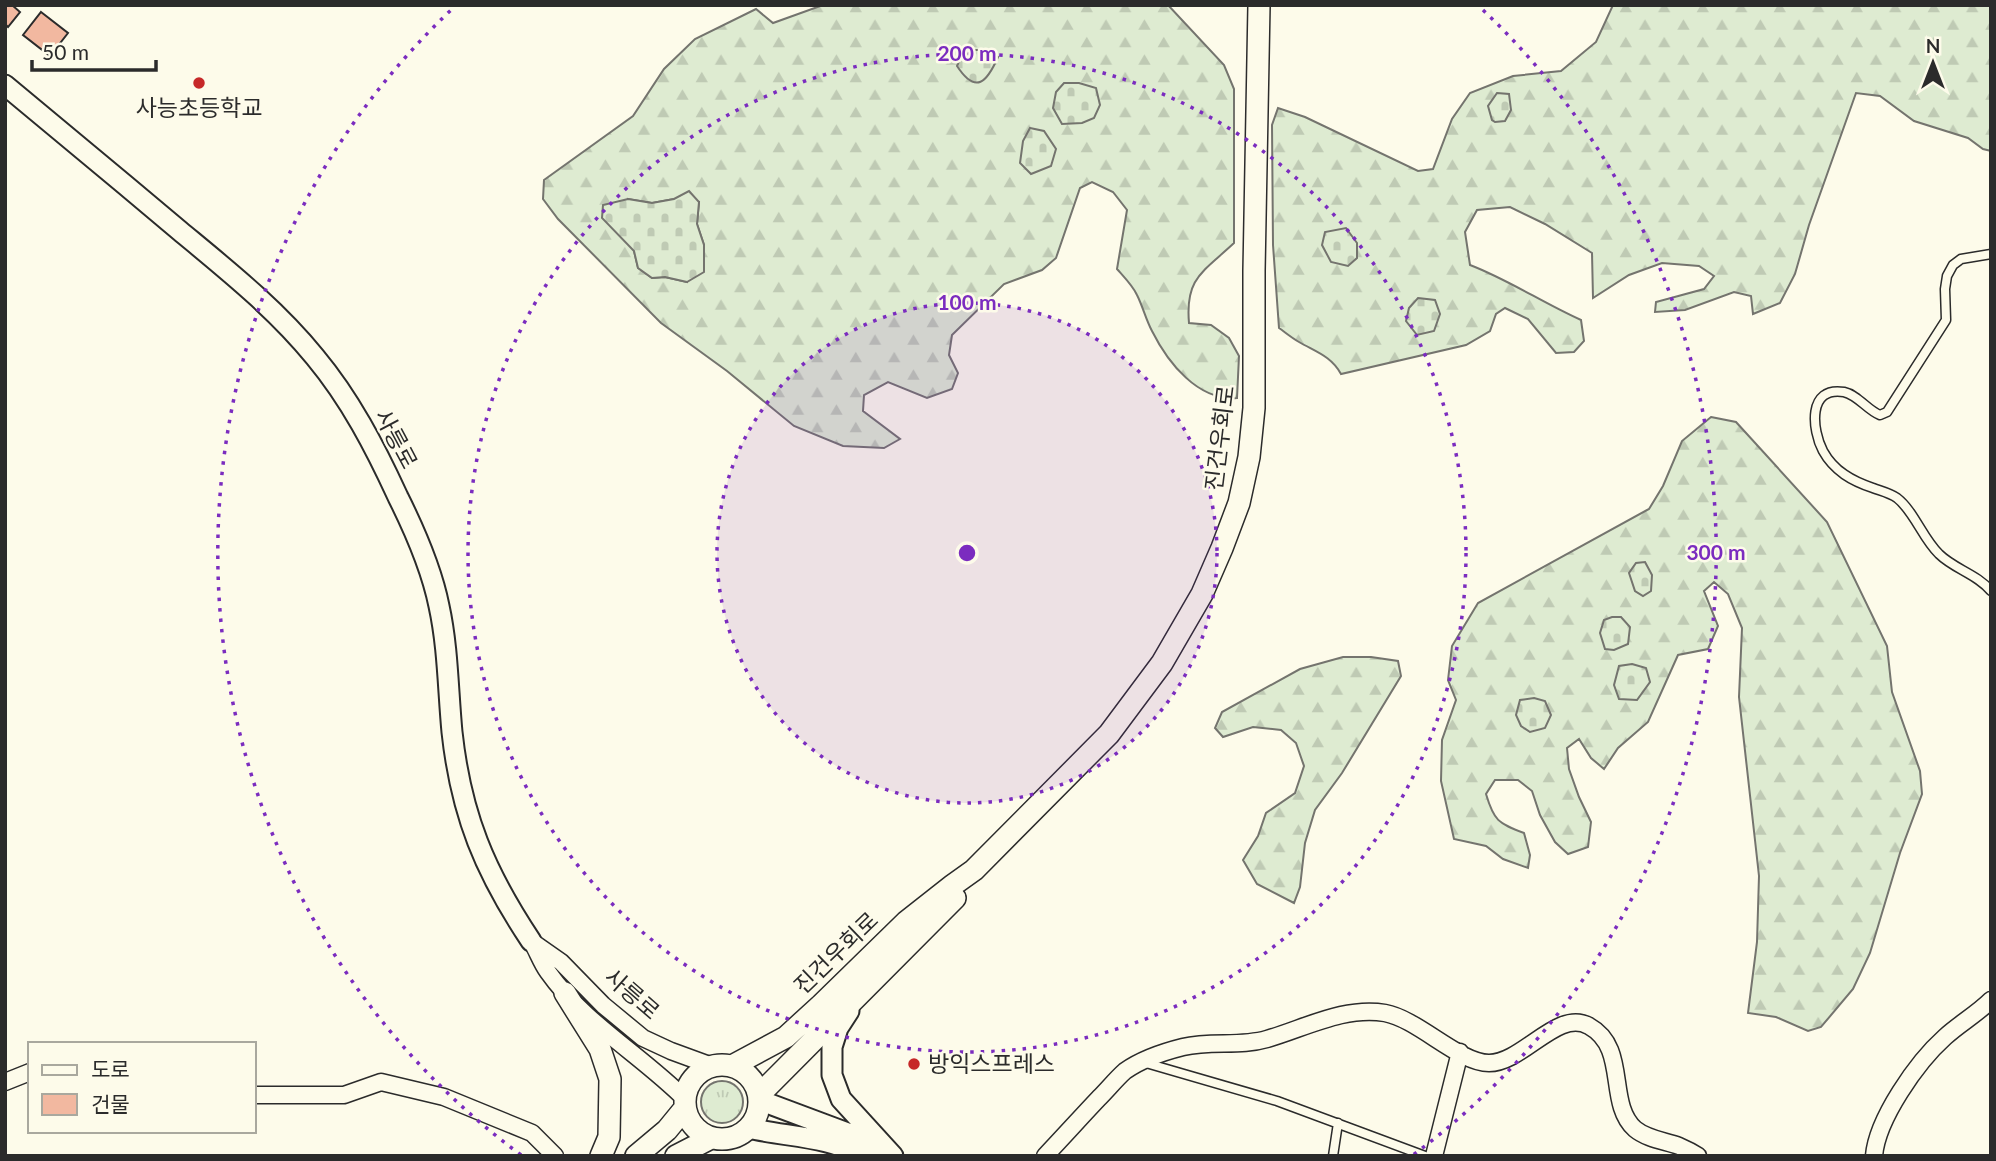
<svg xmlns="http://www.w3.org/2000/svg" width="1996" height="1161" viewBox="0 0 1996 1161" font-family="Lato,'Noto Sans KR',sans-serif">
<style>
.grass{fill:url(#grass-tufts);stroke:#74746e;stroke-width:2}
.forest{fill:url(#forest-firs);stroke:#74746e;stroke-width:2;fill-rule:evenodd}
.cemetery{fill:url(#cemetery-stones);stroke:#74746e;stroke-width:2}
.building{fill:#f2b8a0;stroke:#2b2b2b;stroke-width:2}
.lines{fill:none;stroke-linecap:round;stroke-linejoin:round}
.service-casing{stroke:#2b2b2b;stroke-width:11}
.minor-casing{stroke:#2b2b2b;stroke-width:19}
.tertiary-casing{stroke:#2b2b2b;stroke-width:23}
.secondary-casing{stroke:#2b2b2b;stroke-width:24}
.service{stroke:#fdfbea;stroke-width:8}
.minor{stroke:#fdfbea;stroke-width:16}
.tertiary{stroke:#fdfbea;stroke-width:19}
.secondary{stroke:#fdfbea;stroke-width:21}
.ring{fill:none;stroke:#7b2cbf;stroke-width:3.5;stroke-dasharray:3.5 7}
.poi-dot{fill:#c62828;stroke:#fdfbea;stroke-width:2.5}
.labels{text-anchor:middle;stroke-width:5;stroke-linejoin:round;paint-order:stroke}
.poi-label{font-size:23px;fill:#2b2b2b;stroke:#fdfbea}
.street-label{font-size:23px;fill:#2b2b2b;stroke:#fdfbea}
.centre{fill:#7b2cbf;stroke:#fdfbea;stroke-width:3.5}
.ring-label{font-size:21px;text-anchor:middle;font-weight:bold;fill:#7b2cbf;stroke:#fdfbea;stroke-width:5;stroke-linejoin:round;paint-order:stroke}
</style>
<defs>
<pattern id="grass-tufts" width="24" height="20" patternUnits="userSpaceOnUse" patternTransform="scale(1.75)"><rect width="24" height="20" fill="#deebd1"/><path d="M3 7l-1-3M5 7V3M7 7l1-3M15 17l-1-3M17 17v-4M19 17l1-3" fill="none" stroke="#bfcab4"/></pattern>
<pattern id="forest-firs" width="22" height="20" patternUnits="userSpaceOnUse" patternTransform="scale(1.75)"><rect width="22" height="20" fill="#deebd1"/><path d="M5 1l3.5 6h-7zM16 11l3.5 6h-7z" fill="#bfcab4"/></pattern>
<pattern id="cemetery-stones" width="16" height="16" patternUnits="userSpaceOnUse" patternTransform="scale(1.75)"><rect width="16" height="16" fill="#deebd1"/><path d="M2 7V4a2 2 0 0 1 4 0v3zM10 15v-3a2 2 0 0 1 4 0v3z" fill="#bfcab4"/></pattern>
</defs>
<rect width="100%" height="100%" fill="#fdfbea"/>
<path class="grass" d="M701 1102a21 21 0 1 1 42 0a21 21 0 1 1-42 0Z"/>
<path class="forest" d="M 823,5 L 1168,5 L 1224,65 L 1234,89 L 1234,243 C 1203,272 1185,278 1189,323 L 1211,325 L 1229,338 L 1239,356 L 1237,398 C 1198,401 1168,363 1152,331 C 1146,320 1143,307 1137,295 C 1133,286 1124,277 1117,269 L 1127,210 L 1113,192 L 1092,182 L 1080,188 L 1056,258 L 1042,270 L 1004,284 L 952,335 L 949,355 L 958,373 L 952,389 L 927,398 L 888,382 L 864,395 L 863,411 L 900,439 L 884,448 L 843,446 L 794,426 L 727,371 L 661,323 L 558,219 L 543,199 L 544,180 L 633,116 L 664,69 L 695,39 L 756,9 L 773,23 ZM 628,199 L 652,203 L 674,199 L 699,202 L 697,224 L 704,245 L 687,282 L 665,277 L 652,278 L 638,268 L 634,251 Z
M 1613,5 L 1991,5 L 1991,151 L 1983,149 L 1968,138 L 1914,121 L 1880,96 L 1856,93 L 1809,225 L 1795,274 L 1780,303 L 1753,314 L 1751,296 L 1734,292 L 1685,310 L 1655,312 L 1656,302 L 1704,289 L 1714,276 L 1699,266 L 1662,263 L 1629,275 L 1593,298 L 1592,253 L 1545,224 L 1510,207 L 1477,210 L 1465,232 L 1470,265 C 1509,280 1543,303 1581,320 L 1584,341 L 1574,352 L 1556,353 L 1528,319 L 1505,308 L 1496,314 L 1490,331 L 1466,345 L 1341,374 C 1331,356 1316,352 1299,342 C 1292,338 1286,333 1279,328 L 1273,245 L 1272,125 L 1278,108 L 1305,117 L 1418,171 L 1433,169 L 1452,119 L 1470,93 L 1513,76 L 1561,71 L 1596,42 Z
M 1711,417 L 1736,422 L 1827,522 L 1887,646 L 1892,692 L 1920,771 L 1922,794 L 1900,853 L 1870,953 L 1853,989 L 1821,1027 L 1808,1031 L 1776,1017 L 1748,1013 L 1757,942 L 1759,876 L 1739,697 L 1742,628 L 1728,594 L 1714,582 L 1704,591 L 1718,626 L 1708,649 L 1678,655 L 1648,722 L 1618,748 L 1604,769 L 1591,758 L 1579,739 L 1567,748 L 1569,769 L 1579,797 L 1591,822 L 1588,847 L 1568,854 L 1555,842 L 1540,815 L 1532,791 L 1518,780 L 1495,780 L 1486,794 C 1494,821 1498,823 1524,833 L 1530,855 L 1528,868 L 1503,859 L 1486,846 L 1454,839 L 1441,781 L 1442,740 L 1456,700 L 1448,680 L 1452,646 L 1478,603 L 1649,509 L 1663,486 L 1682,441 Z
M 1343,657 L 1371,657 L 1398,661 L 1401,676 L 1342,773 L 1315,810 L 1305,843 L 1300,887 L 1294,903 L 1257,884 L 1243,860 L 1258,836 L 1266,813 L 1295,793 L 1304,766 L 1296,743 L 1281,730 L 1253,727 L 1223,737 L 1215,728 L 1222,712 L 1300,669 Z"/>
<path class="cemetery" d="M 975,50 L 990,50 L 998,57 C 987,82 976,95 957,66 L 961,57 Z
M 1064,83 L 1079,83 L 1096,88 L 1100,105 L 1094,118 L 1082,123 L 1062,124 L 1053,108 L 1056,92 Z
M 1497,93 L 1509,94 L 1511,110 L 1505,121 L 1495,122 L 1492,120 L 1488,106 Z
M 1030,128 L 1044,131 L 1056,149 L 1051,166 L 1031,174 L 1020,163 L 1023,141 Z
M 689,191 L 699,202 L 697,224 L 704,245 L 704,272 L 687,282 L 665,277 L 652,278 L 638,268 L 634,251 L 602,218 L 603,205 L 628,199 L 652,203 L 674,199 Z
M 1346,228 L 1357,243 L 1357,258 L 1348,266 L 1331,262 L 1322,245 L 1325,232 Z
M 1418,298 L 1435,300 L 1440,314 L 1434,331 L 1417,335 L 1406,321 L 1409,308 Z
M 1645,562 L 1652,575 L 1651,591 L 1643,596 L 1635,591 L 1629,573 L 1636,563 Z
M 1612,617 L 1621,617 L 1630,627 L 1628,644 L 1614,650 L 1605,649 L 1600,633 L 1604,620 Z
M 1632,664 L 1646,668 L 1650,682 L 1637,700 L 1619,699 L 1614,685 L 1619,666 Z
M 1534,698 L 1545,701 L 1551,715 L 1545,728 L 1530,732 L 1521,726 L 1516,715 L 1520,700 Z"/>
<path class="building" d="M 5,5 L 12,5 L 20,12 L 8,27 L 5,24 Z
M 41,12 L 68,33 L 50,56 L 23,35 Z"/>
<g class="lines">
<defs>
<path id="service" d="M 1991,254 L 1961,259 L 1953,265 L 1947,276 L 1945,289 L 1946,320 L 1887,412 L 1880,415 C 1867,410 1858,395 1844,392 C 1807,386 1812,430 1823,451 C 1834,471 1852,481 1873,488 C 1881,491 1890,493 1897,498 C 1914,511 1923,539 1939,554 C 1954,569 1977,574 1991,591
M 1146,1063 L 1277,1101 L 1425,1156
M 1333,1156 L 1338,1123"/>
<path id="minor" d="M 531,941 L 561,962 L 603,1005 L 643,1038 L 671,1051 L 712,1066
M 533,944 C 538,953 542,964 548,972 C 584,1023 641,1055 685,1099
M 5,1082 L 30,1072
M 254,1095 L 344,1095 L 381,1082 L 444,1097 L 532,1133 L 555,1156
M 1045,1156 C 1063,1137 1081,1117 1099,1098 C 1108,1089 1116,1079 1125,1071 C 1142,1059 1163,1052 1183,1047 C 1211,1040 1240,1047 1267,1039 C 1305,1028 1345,1006 1385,1013 C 1418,1019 1459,1063 1489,1063 C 1523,1063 1558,1008 1589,1026 C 1629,1048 1606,1103 1635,1129 C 1647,1139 1665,1141 1679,1146 C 1686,1149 1692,1152 1698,1156
M 1434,1156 L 1460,1052
M 1874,1156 C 1877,1119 1917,1062 1945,1037 C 1959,1024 1977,1014 1991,1000"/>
<path id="tertiary" d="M 5,85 C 64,134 122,182 180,231 C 227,270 276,309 315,357 C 350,399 375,447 398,497 C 414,529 432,571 439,606 C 448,647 448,690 452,732 C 461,815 485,872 531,941
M 849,1011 L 838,1028 L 832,1047 L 832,1075 L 841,1099 L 893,1156
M 759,1100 L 850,1134 L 880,1150
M 749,1128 C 785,1137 830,1136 861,1156"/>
<path id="secondary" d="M 565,993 L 600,1049 L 610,1079 L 609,1137 L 601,1156
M685 1102a37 37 0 1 1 74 0a37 37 0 1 1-74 0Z
M 732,1066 L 786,1037 L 821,1005 L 906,922 L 953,885 L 974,870 L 1109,734 L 1162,663 L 1202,594 L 1222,548 L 1239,503 L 1249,457 L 1254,408 L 1254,271 L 1259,5
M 759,1095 L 955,898
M 636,1156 L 667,1130 L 685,1108
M 676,1156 L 711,1138"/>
</defs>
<use href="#service" class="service-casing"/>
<use href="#minor" class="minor-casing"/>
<use href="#tertiary" class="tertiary-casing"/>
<use href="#secondary" class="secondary-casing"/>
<use href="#service" class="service"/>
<use href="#minor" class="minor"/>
<use href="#tertiary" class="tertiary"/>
<use href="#secondary" class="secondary"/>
</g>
<circle cx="967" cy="553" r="250" fill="#7b2cbf" fill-opacity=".12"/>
<g class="ring">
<circle cx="967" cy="553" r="250"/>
<circle cx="967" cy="553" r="499"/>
<path d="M521 1155A749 749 0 0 1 451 10M1483 10A749 749 0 0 1 1413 1155"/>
</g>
<g class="poi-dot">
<circle cx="199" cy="83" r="7"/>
<circle cx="914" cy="1064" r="7"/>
</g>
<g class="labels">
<g class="poi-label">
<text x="199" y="116">사능초등학교</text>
<text x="928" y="1072" text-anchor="start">방익스프레스</text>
</g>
<g class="street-label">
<text transform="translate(1220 438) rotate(-83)" y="8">진건우회로</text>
<text transform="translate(396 439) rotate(62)" y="8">사릉로</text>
<text transform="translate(836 953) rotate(-44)" y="8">진건우회로</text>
<text transform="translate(632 994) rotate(41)" y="8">사릉로</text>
</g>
</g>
<circle cx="967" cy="553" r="10" class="centre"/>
<g class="ring-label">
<text x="967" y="61">200 m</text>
<text x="967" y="310">100 m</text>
<text x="1716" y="560">300 m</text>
</g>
<rect width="1996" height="1161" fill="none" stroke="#2b2b2b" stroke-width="14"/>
<rect x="28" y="1042" width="228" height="91" fill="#fdfbea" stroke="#a9a89e" stroke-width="2"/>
<rect x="42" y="1065" width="35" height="10" fill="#fdfbea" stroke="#a9a89e" stroke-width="2"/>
<text x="91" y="1077" font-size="21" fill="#2b2b2b">도로</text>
<rect x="42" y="1094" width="35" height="21" fill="#f2b8a0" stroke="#a9a89e" stroke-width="2"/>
<text x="91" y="1112" font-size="21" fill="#2b2b2b">건물</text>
<g transform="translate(1933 63)" stroke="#fdfbea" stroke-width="5" paint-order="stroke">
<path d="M0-5L12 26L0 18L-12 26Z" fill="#2b2b2b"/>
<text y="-10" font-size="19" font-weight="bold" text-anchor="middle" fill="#2b2b2b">N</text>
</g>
<path d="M32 60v10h124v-10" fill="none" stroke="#2b2b2b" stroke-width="3.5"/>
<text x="42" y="60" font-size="21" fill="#2b2b2b" stroke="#fdfbea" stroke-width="5" paint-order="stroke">50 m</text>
</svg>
